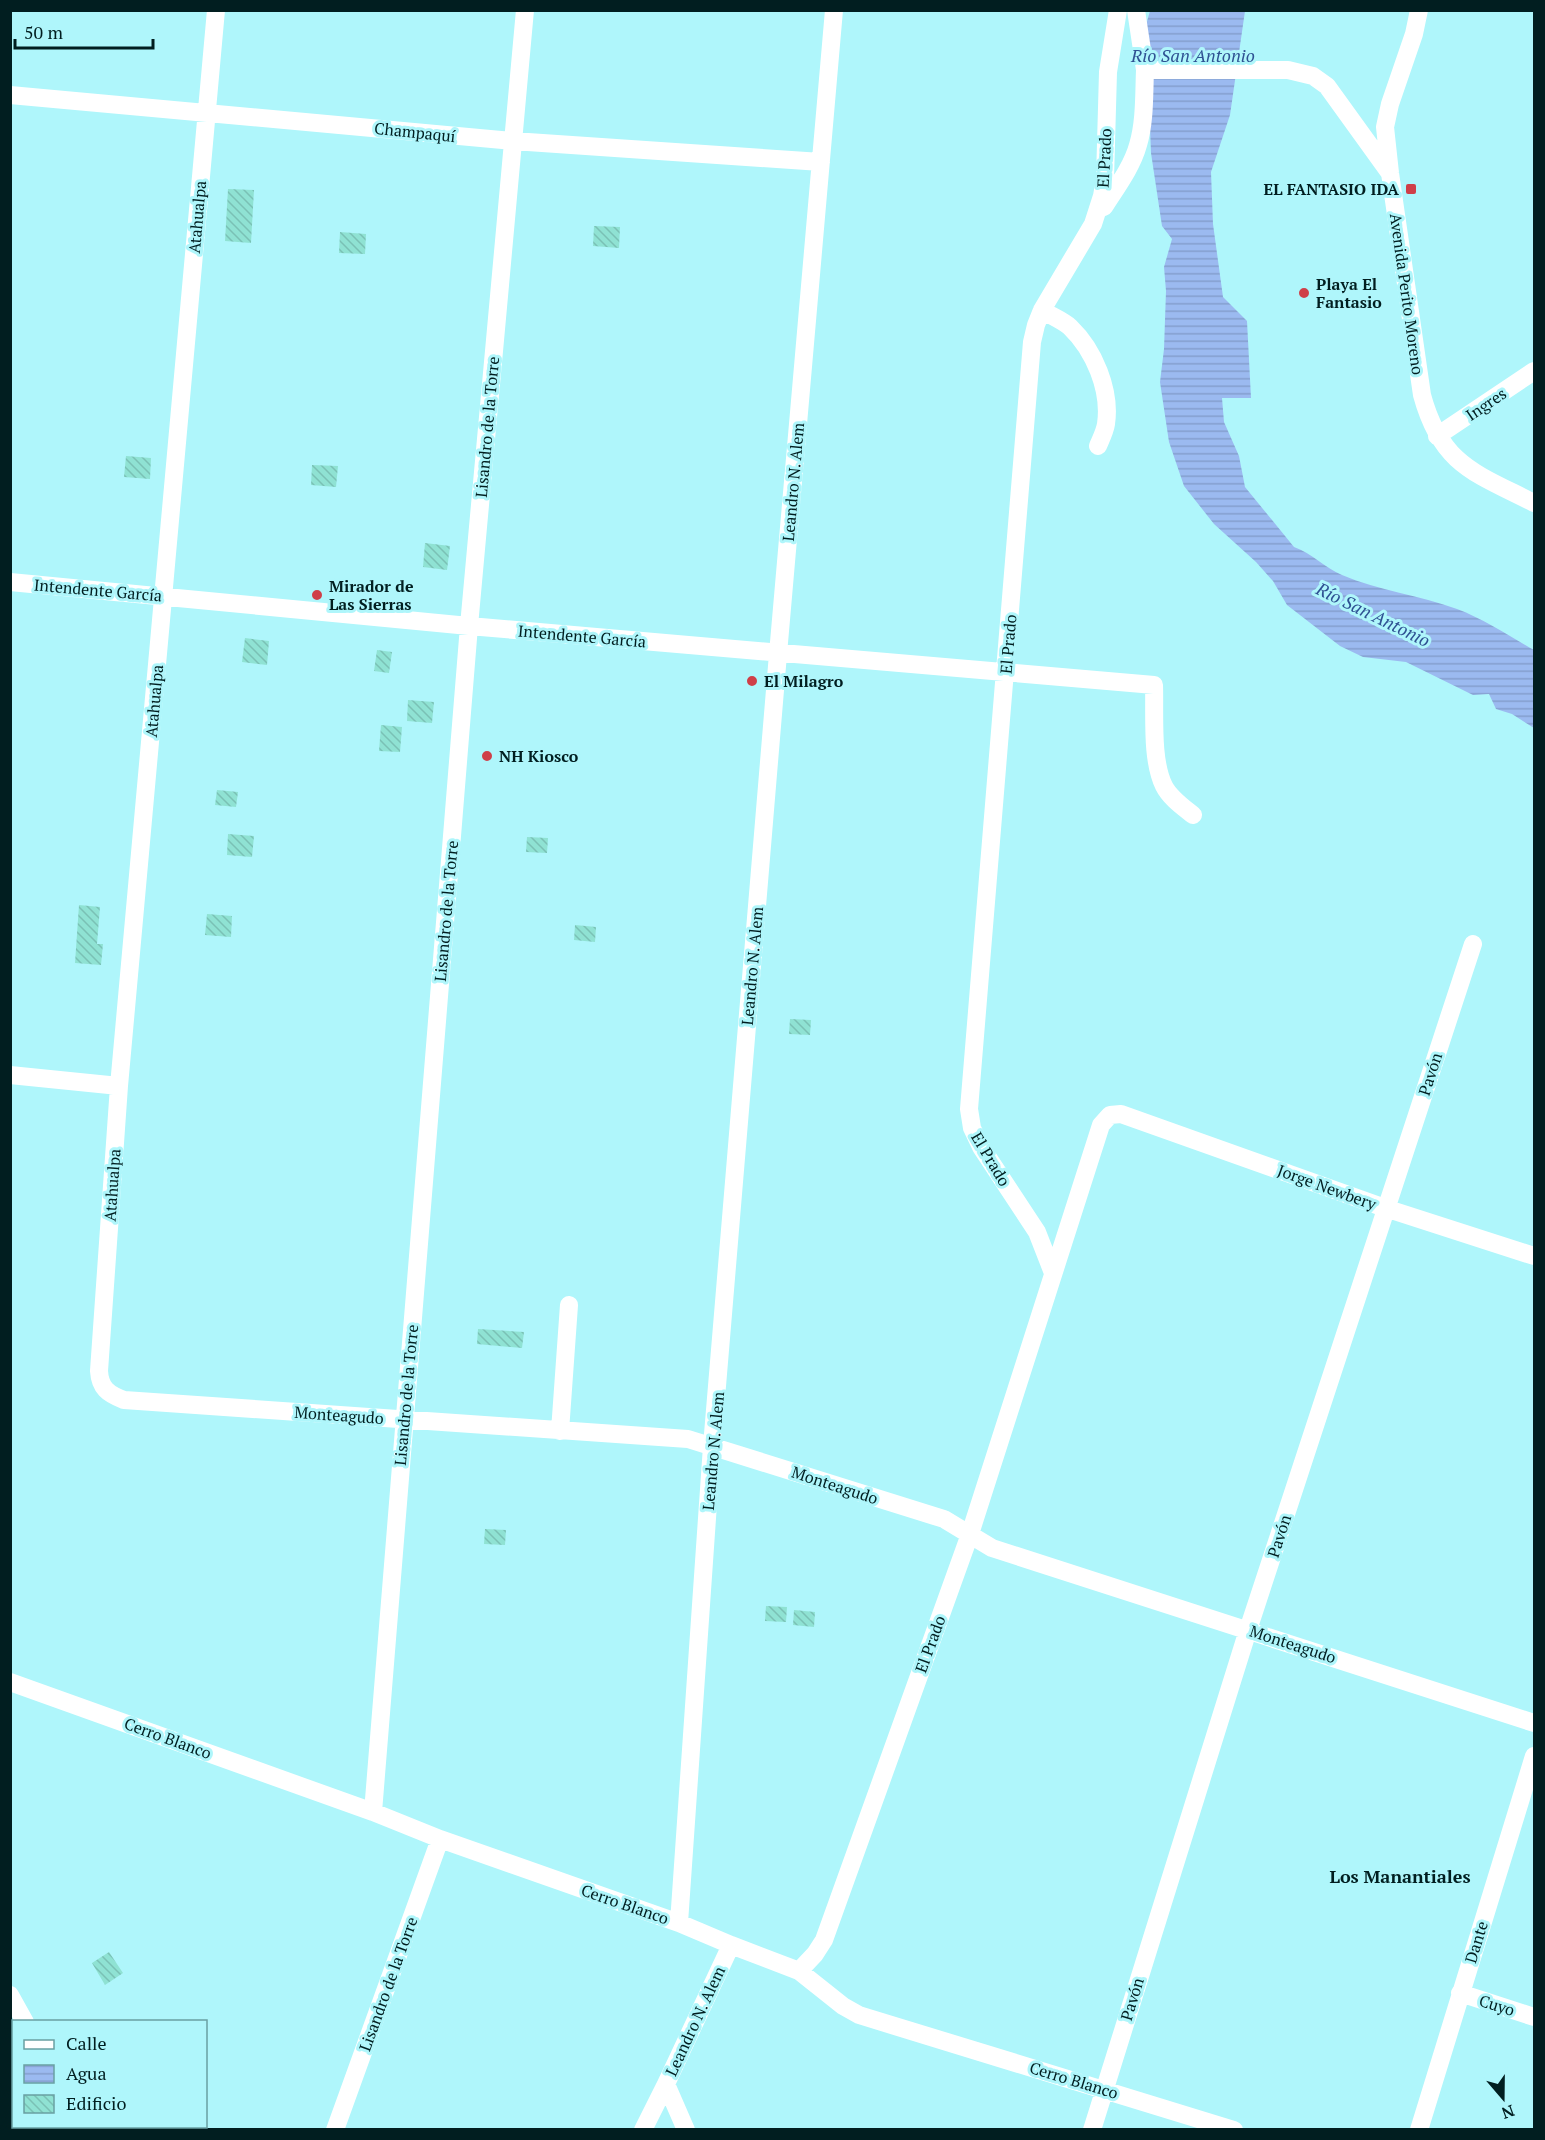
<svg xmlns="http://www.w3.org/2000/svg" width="1545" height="2140" viewBox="0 0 1545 2140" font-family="'PT Serif',serif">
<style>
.water{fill:url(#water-rules)}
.building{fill:url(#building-back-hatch)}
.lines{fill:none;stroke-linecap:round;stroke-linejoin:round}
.minor{stroke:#fff;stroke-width:18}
.poi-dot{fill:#cf3f48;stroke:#aff6fb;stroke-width:2}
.labels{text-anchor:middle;stroke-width:6;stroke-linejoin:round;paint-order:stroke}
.street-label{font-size:16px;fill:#011e20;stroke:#aff6fb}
.poi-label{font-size:16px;font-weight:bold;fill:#011e20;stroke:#aff6fb;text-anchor:start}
.water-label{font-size:18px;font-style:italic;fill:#2f5293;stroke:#aff6fb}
.neighbourhood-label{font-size:18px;font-weight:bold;fill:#011e20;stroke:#aff6fb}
</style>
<defs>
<pattern id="water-rules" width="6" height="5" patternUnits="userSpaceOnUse" patternTransform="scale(1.5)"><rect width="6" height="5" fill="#9bbaf0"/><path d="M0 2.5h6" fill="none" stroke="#849fce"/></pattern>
<pattern id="building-back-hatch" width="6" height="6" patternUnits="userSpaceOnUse" patternTransform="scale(1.5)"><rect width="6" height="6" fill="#8fe2d3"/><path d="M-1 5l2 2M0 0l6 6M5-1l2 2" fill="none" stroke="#7ac1b5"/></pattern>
</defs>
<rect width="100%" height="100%" fill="#aff6fb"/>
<path class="water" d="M 1150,11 L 1245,11 L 1230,115 L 1211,172 L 1213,224 L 1223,297 L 1247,321 L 1251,398 L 1222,398 L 1224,422 L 1239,456 L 1245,487 L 1294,547 C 1312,553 1325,568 1342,575 C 1379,591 1419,595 1457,609 C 1484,619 1509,636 1534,650 L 1534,728 L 1512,714 L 1496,709 L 1489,694 L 1473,695 L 1406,662 L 1363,657 L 1340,646 L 1287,605 L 1273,581 L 1256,562 L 1214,524 L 1184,486 L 1169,442 L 1160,382 L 1164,349 L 1166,291 L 1164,267 L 1172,239 L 1162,226 L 1151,153 L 1146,25 Z"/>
<path class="building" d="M 228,189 L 254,190 L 251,243 L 225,241 Z
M 594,226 L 620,227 L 619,248 L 593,246 Z
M 340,232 L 366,234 L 365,254 L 339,253 Z
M 126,456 L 151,458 L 150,479 L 124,477 Z
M 312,465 L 338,466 L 336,487 L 311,485 Z
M 425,543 L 450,546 L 447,570 L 423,567 Z
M 245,638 L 269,641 L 267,665 L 242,662 Z
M 377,650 L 392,652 L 389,673 L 374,671 Z
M 408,700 L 434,702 L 432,723 L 407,721 Z
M 381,725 L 402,727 L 400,752 L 379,751 Z
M 217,790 L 238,792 L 236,807 L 215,805 Z
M 228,834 L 254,836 L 252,857 L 227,855 Z
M 527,837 L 548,838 L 547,853 L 526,852 Z
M 79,905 L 100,907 L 97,944 L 103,944 L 101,965 L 75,963 Z
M 207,914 L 232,916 L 231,937 L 205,935 Z
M 575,925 L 596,927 L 595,942 L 574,940 Z
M 790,1019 L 811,1020 L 810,1035 L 789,1034 Z
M 478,1329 L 524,1332 L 522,1348 L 477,1344 Z
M 485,1529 L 506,1530 L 505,1545 L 484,1544 Z
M 766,1606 L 787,1607 L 786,1622 L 765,1621 Z
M 794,1610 L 815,1612 L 814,1627 L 793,1625 Z
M 109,1952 L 123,1973 L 105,1985 L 92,1963 Z"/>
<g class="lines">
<path class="minor" d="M 216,10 L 119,1086 L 99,1371 C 100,1388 108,1394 124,1400 L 688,1439 L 944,1519 L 992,1548 L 1534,1723
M 1136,10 L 1145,70 L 1288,70 L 1313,76 L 1327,86 L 1389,172
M 1419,10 L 1414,34 L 1390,104 L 1385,127 L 1390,173 L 1422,395 C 1441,465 1475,473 1534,503
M 10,95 L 513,141 L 821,162
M 1104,207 C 1116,188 1132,167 1138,145 C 1145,122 1144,94 1145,70
M 1042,310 C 1051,316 1062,320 1070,327 C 1094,350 1111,390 1106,424 C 1105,431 1101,439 1098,446
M 1437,436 L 1534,371
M 10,582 L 469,626 L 1154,685 C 1155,714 1151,760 1164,786 C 1170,798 1183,807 1193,815
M 10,1075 L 119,1086
M 1053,1273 L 1037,1232 L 981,1147 L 972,1128 L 969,1109 L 1032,342 L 1036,325 L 1042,310 L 1093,224 L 1102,196 L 1105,179 L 1108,72 L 1118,10
M 560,1431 L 569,1305
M 10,1682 L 373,1812 L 440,1839 L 679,1923 L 731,1945 L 799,1971 L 843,2006 L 859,2015 L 1234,2130
M 373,1812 L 469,626 L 525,10
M 679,1923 L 712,1446 L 778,654 L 834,10
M 799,1971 L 815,1954 L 824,1940 L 970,1534 L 1101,1125 L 1110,1115 L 1121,1114 L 1385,1208 L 1534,1256
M 1460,1993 L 1534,2017
M 10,1995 L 25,2022
M 84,2126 L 86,2130
M 335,2130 L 440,1839
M 643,2130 L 666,2084
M 686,2130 L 666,2084 L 731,1945
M 1092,2130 L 1248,1630 L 1473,944
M 1419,2130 L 1534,1756"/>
</g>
<g class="poi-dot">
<rect x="1405" y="183" width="12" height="12" rx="3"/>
<circle cx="1304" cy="293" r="6"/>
<circle cx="317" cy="595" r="6"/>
<circle cx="752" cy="681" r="6"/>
<circle cx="487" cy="756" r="6"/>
</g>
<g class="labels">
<g class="street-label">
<text transform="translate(415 132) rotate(6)" y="6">Champaquí</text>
<text transform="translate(1104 158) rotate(-87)" y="6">El Prado</text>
<text transform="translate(197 217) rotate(-85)" y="6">Atahualpa</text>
<text transform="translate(1407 294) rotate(82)" y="6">Avenida Perito Moreno</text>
<text transform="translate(1486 404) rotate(-34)" y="6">Ingres</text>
<text transform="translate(487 427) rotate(-85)" y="6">Lisandro de la Torre</text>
<text transform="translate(793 482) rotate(-85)" y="6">Leandro N. Alem</text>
<text transform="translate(98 590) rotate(5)" y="6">Intendente García</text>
<text transform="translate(582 636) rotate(5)" y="6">Intendente García</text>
<text transform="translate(1008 644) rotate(-85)" y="6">El Prado</text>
<text transform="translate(154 701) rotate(-85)" y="6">Atahualpa</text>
<text transform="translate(446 911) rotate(-85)" y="6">Lisandro de la Torre</text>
<text transform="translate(752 966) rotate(-85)" y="6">Leandro N. Alem</text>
<text transform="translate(1430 1074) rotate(-72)" y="6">Pavón</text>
<text transform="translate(991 1159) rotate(59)" y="6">El Prado</text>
<text transform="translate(112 1185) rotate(-86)" y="6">Atahualpa</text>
<text transform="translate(1327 1187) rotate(20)" y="6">Jorge Newbery</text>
<text transform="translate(406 1395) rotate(-85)" y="6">Lisandro de la Torre</text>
<text transform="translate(339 1415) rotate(4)" y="6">Monteagudo</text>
<text transform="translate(713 1451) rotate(-85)" y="6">Leandro N. Alem</text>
<text transform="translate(835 1485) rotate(18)" y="6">Monteagudo</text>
<text transform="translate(1279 1536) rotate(-72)" y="6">Pavón</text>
<text transform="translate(930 1644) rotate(-70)" y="6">El Prado</text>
<text transform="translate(1293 1644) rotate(18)" y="6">Monteagudo</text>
<text transform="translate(168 1738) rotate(20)" y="6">Cerro Blanco</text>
<text transform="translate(625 1904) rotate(19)" y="6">Cerro Blanco</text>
<text transform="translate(1476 1942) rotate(-73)" y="6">Dante</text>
<text transform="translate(388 1984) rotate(-70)" y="6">Lisandro de la Torre</text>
<text transform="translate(1132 1999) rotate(-73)" y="6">Pavón</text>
<text transform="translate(1497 2005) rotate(17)" y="6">Cuyo</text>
<text transform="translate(695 2021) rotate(-65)" y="6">Leandro N. Alem</text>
<text transform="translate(1074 2080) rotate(17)" y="6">Cerro Blanco</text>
</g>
<g class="poi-label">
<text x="1399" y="195" text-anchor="end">EL FANTASIO IDA</text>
<text x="1316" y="290">Playa El<tspan x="1316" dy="18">Fantasio</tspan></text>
<text x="329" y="592">Mirador de<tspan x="329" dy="18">Las Sierras</tspan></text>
<text x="764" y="687">El Milagro</text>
<text x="499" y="762">NH Kiosco</text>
</g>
<g class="water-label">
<text x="1193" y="62">Río San Antonio</text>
<text transform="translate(1373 615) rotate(26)" y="6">Río San Antonio</text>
</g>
<g class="neighbourhood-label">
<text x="1400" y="1883">Los Manantiales</text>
</g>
</g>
<rect width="1545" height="2140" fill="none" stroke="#011e20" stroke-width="24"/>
<rect x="12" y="2020" width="195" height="108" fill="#aff6fb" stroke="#69a0a3" stroke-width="1.5"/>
<rect x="24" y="2040" width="30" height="9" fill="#ffffff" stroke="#69a0a3" stroke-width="1.5"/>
<text x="66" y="2050" font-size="18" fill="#011e20">Calle</text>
<rect x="24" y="2065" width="30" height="18" fill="url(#water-rules)" stroke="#69a0a3" stroke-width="1.5"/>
<text x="66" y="2080" font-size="18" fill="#011e20">Agua</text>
<rect x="24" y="2095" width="30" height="18" fill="url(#building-back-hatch)" stroke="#69a0a3" stroke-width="1.5"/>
<text x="66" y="2110" font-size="18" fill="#011e20">Edificio</text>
<g transform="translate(1503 2098) rotate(160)" stroke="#aff6fb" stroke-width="4.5" paint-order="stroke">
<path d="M0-4.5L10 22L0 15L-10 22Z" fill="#011e20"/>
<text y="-9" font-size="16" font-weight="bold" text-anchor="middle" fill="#011e20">N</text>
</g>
<path d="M15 39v9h138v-9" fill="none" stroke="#011e20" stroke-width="3"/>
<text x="24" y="39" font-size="18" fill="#011e20" stroke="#aff6fb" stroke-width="4.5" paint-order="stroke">50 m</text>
</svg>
